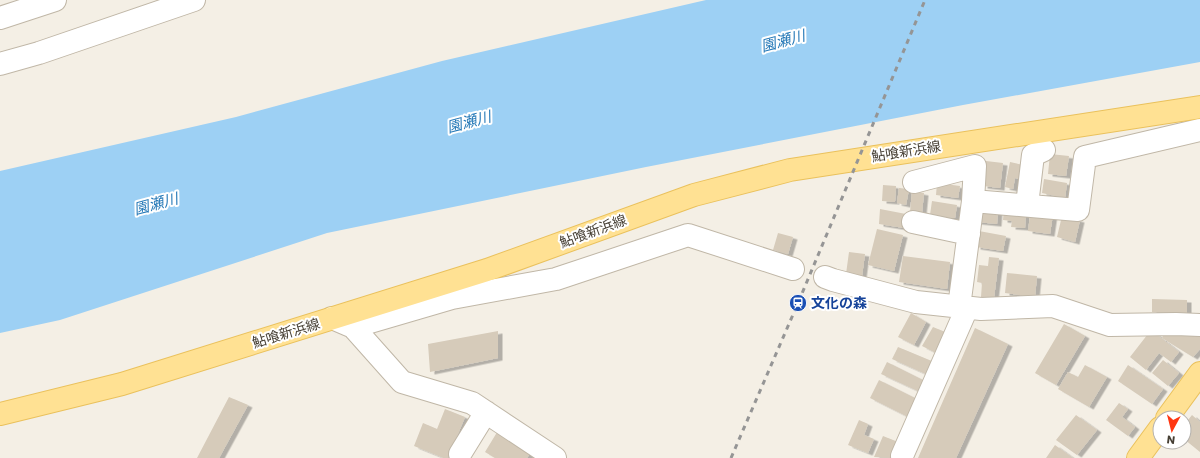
<svg xmlns="http://www.w3.org/2000/svg" width="1200" height="458" viewBox="0 0 1200 458" font-family="Poppins,'Noto Sans JP',sans-serif">
<style>
.water{fill:#9dd0f4}
.building{fill:#d6cbba;filter:url(#shadow)}
.lines{fill:none;stroke-linecap:round;stroke-linejoin:round}
.minor-casing{stroke:#c0b7a7;stroke-width:24}
.major-casing{stroke:#eac15c;stroke-width:24}
.minor{stroke:#fff;stroke-width:22}
.major{stroke:#ffe193;stroke-width:22}
.rail{stroke:#959595;stroke-width:3;stroke-dasharray:5 5;stroke-linecap:butt}
.labels{text-anchor:middle;stroke-width:4;stroke-linejoin:round;paint-order:stroke}
.street-label{font-size:14px;fill:#463f34;stroke:#fff}
.transit-label{font-size:14px;font-weight:bold;fill:#164399;stroke:#fff;text-anchor:start}
.water-label{font-size:15px;font-style:italic;fill:#277ab8;stroke:#fff}
</style>
<defs>
<filter id="shadow"><feDropShadow dx="4.5" dy="2.5" stdDeviation="0" flood-color="#0004"/></filter>
</defs>
<rect width="100%" height="100%" fill="#f4efe5"/>
<path class="water" d="M 706,0 L 1200,0 L 1200,62 L 963,105 L 646,167 L 327,233 L 60,320 L 0,333 L 0,171 L 236,117 L 442,61 Z"/>
<path class="building" d="M 1050,154 L 1069,156 L 1066,176 L 1048,174 Z
M 986,161 L 1003,163 L 1000,188 L 983,186 Z
M 1010,162 L 1023,165 L 1020,179 L 1015,178 L 1013,189 L 1005,187 Z
M 1044,179 L 1067,183 L 1065,198 L 1042,193 Z
M 937,183 L 960,186 L 958,198 L 936,195 Z
M 883,185 L 896,186 L 895,202 L 882,201 Z
M 899,188 L 909,189 L 906,205 L 897,203 Z
M 912,191 L 924,193 L 922,213 L 910,212 Z
M 932,201 L 957,205 L 955,218 L 930,215 Z
M 979,208 L 998,210 L 997,224 L 977,222 Z
M 1004,208 L 1026,210 L 1025,228 L 1011,227 L 1012,221 L 1003,220 Z
M 880,209 L 906,214 L 904,228 L 879,224 Z
M 1053,214 L 1050,234 L 1028,231 L 1030,216 Z
M 1062,216 L 1080,220 L 1075,242 L 1057,237 Z
M 877,229 L 903,235 L 894,271 L 868,265 Z
M 979,231 L 1006,236 L 1003,251 L 976,247 Z
M 778,233 L 793,237 L 788,254 L 773,250 Z
M 849,252 L 865,254 L 862,276 L 846,274 Z
M 903,256 L 950,262 L 947,289 L 899,282 Z
M 989,257 L 999,258 L 994,298 L 981,297 L 982,283 L 977,282 L 979,265 L 988,266 Z
M 1007,273 L 1037,276 L 1035,297 L 1005,293 Z
M 1152,299 L 1187,300 L 1187,313 L 1152,312 Z
M 911,313 L 926,322 L 914,345 L 898,337 Z
M 1064,324 L 1085,336 L 1056,385 L 1035,373 Z
M 933,327 L 950,334 L 940,355 L 922,346 Z
M 975,328 L 1008,344 L 956,458 L 918,458 Z
M 1166,328 L 1200,331 L 1200,349 L 1193,357 L 1162,338 Z
M 1151,330 L 1179,352 L 1171,362 L 1159,353 L 1146,370 L 1130,357 Z
M 498,331 L 498,358 L 430,372 L 428,344 Z
M 898,347 L 934,362 L 928,375 L 892,359 Z
M 1163,360 L 1179,373 L 1168,386 L 1152,373 Z
M 887,362 L 925,381 L 920,392 L 881,374 Z
M 1085,365 L 1107,377 L 1089,407 L 1058,389 L 1068,372 L 1078,377 Z
M 1128,365 L 1163,389 L 1152,404 L 1118,381 Z
M 879,380 L 919,400 L 910,418 L 870,398 Z
M 229,397 L 248,405 L 219,458 L 197,458 Z
M 1119,403 L 1128,409 L 1122,417 L 1135,427 L 1128,436 L 1106,420 Z
M 445,409 L 465,417 L 448,458 L 444,458 L 414,446 L 423,423 L 437,429 Z
M 1076,415 L 1097,430 L 1077,455 L 1056,440 Z
M 1192,415 L 1200,422 L 1200,452 L 1184,439 L 1184,425 Z
M 859,420 L 868,424 L 864,435 L 874,439 L 868,453 L 848,445 Z
M 499,429 L 532,450 L 527,458 L 495,458 L 485,452 Z
M 883,436 L 898,442 L 891,458 L 874,457 Z
M 1055,445 L 1073,458 L 1046,458 Z"/>
<g class="lines">
<defs>
<path id="minor" d="M 0,18 L 55,0
M 0,64 L 39,53 L 194,0
M 914,182 L 975,166 L 973,201
M 1027,205 L 1033,155 L 1044,150
M 913,222 L 969,234
M 825,277 L 833,280 L 916,302 L 981,309 L 1053,306 L 1110,325 L 1176,324 L 1200,325
M 959,307 L 973,201 L 1078,210 L 1085,157 L 1200,130
M 332,318 L 353,327 L 452,298 L 556,279 L 688,235 L 793,269
M 353,327 L 402,382 L 472,403 L 555,458
M 460,454 L 486,412
M 902,456 L 967,308"/>
<path id="major" d="M 0,414 L 122,384 L 487,270 L 694,195 L 790,170 L 1200,107
M 1167,418 L 1200,373
M 1138,458 L 1160,428"/>
</defs>
<use href="#minor" class="minor-casing"/>
<use href="#major" class="major-casing"/>
<use href="#minor" class="minor"/>
<use href="#major" class="major"/>
<path class="rail" d="M 731,458 L 798,303 L 925,0"/>
</g>
<defs>
<symbol id="station-disc" viewBox="-11 -11 22 22"><circle r="9.5" fill="#1a4fb4" stroke="#fff"/><path d="M-3-6H3Q5-6 5-4V2Q5 4 3 4L4.5 6H3L1.5 4h-3L-3 6H-4.5L-3 4Q-5 4-5 2V-4Q-5-6-3-6ZM-3.5-4v3h7v-3ZM-3.5 1v1.5H-2V1ZM2 1v1.5H3.5V1Z" fill="#fff"/></symbol>
</defs>
<g fill-rule="evenodd">
<use href="#station-disc" x="788" y="293" width="20" height="20"/>
</g>
<g class="labels">
<g class="street-label">
<text transform="translate(906 151) rotate(-9)" y="5">鮎喰新浜線</text>
<text transform="translate(593 231) rotate(-20)" y="5">鮎喰新浜線</text>
<text transform="translate(286 333) rotate(-17)" y="5">鮎喰新浜線</text>
</g>
<g class="transit-label">
<text x="811" y="308">文化の森</text>
</g>
<g class="water-label">
<text transform="translate(783 41) rotate(-15)" y="5">園瀬川</text>
<text transform="translate(469 122) rotate(-15)" y="5">園瀬川</text>
<text transform="translate(156 204) rotate(-15)" y="5">園瀬川</text>
</g>
</g>
<g transform="translate(1172 430) rotate(187)"><circle r="19" fill="#ffffff" stroke="#b5b2ae"/>
<path d="M0-3L7 15L0 10L-7 15Z" fill="#ff3611"/>
<text y="-6" font-size="11" font-weight="bold" text-anchor="middle" fill="#463f34">N</text>
</g>
</svg>
